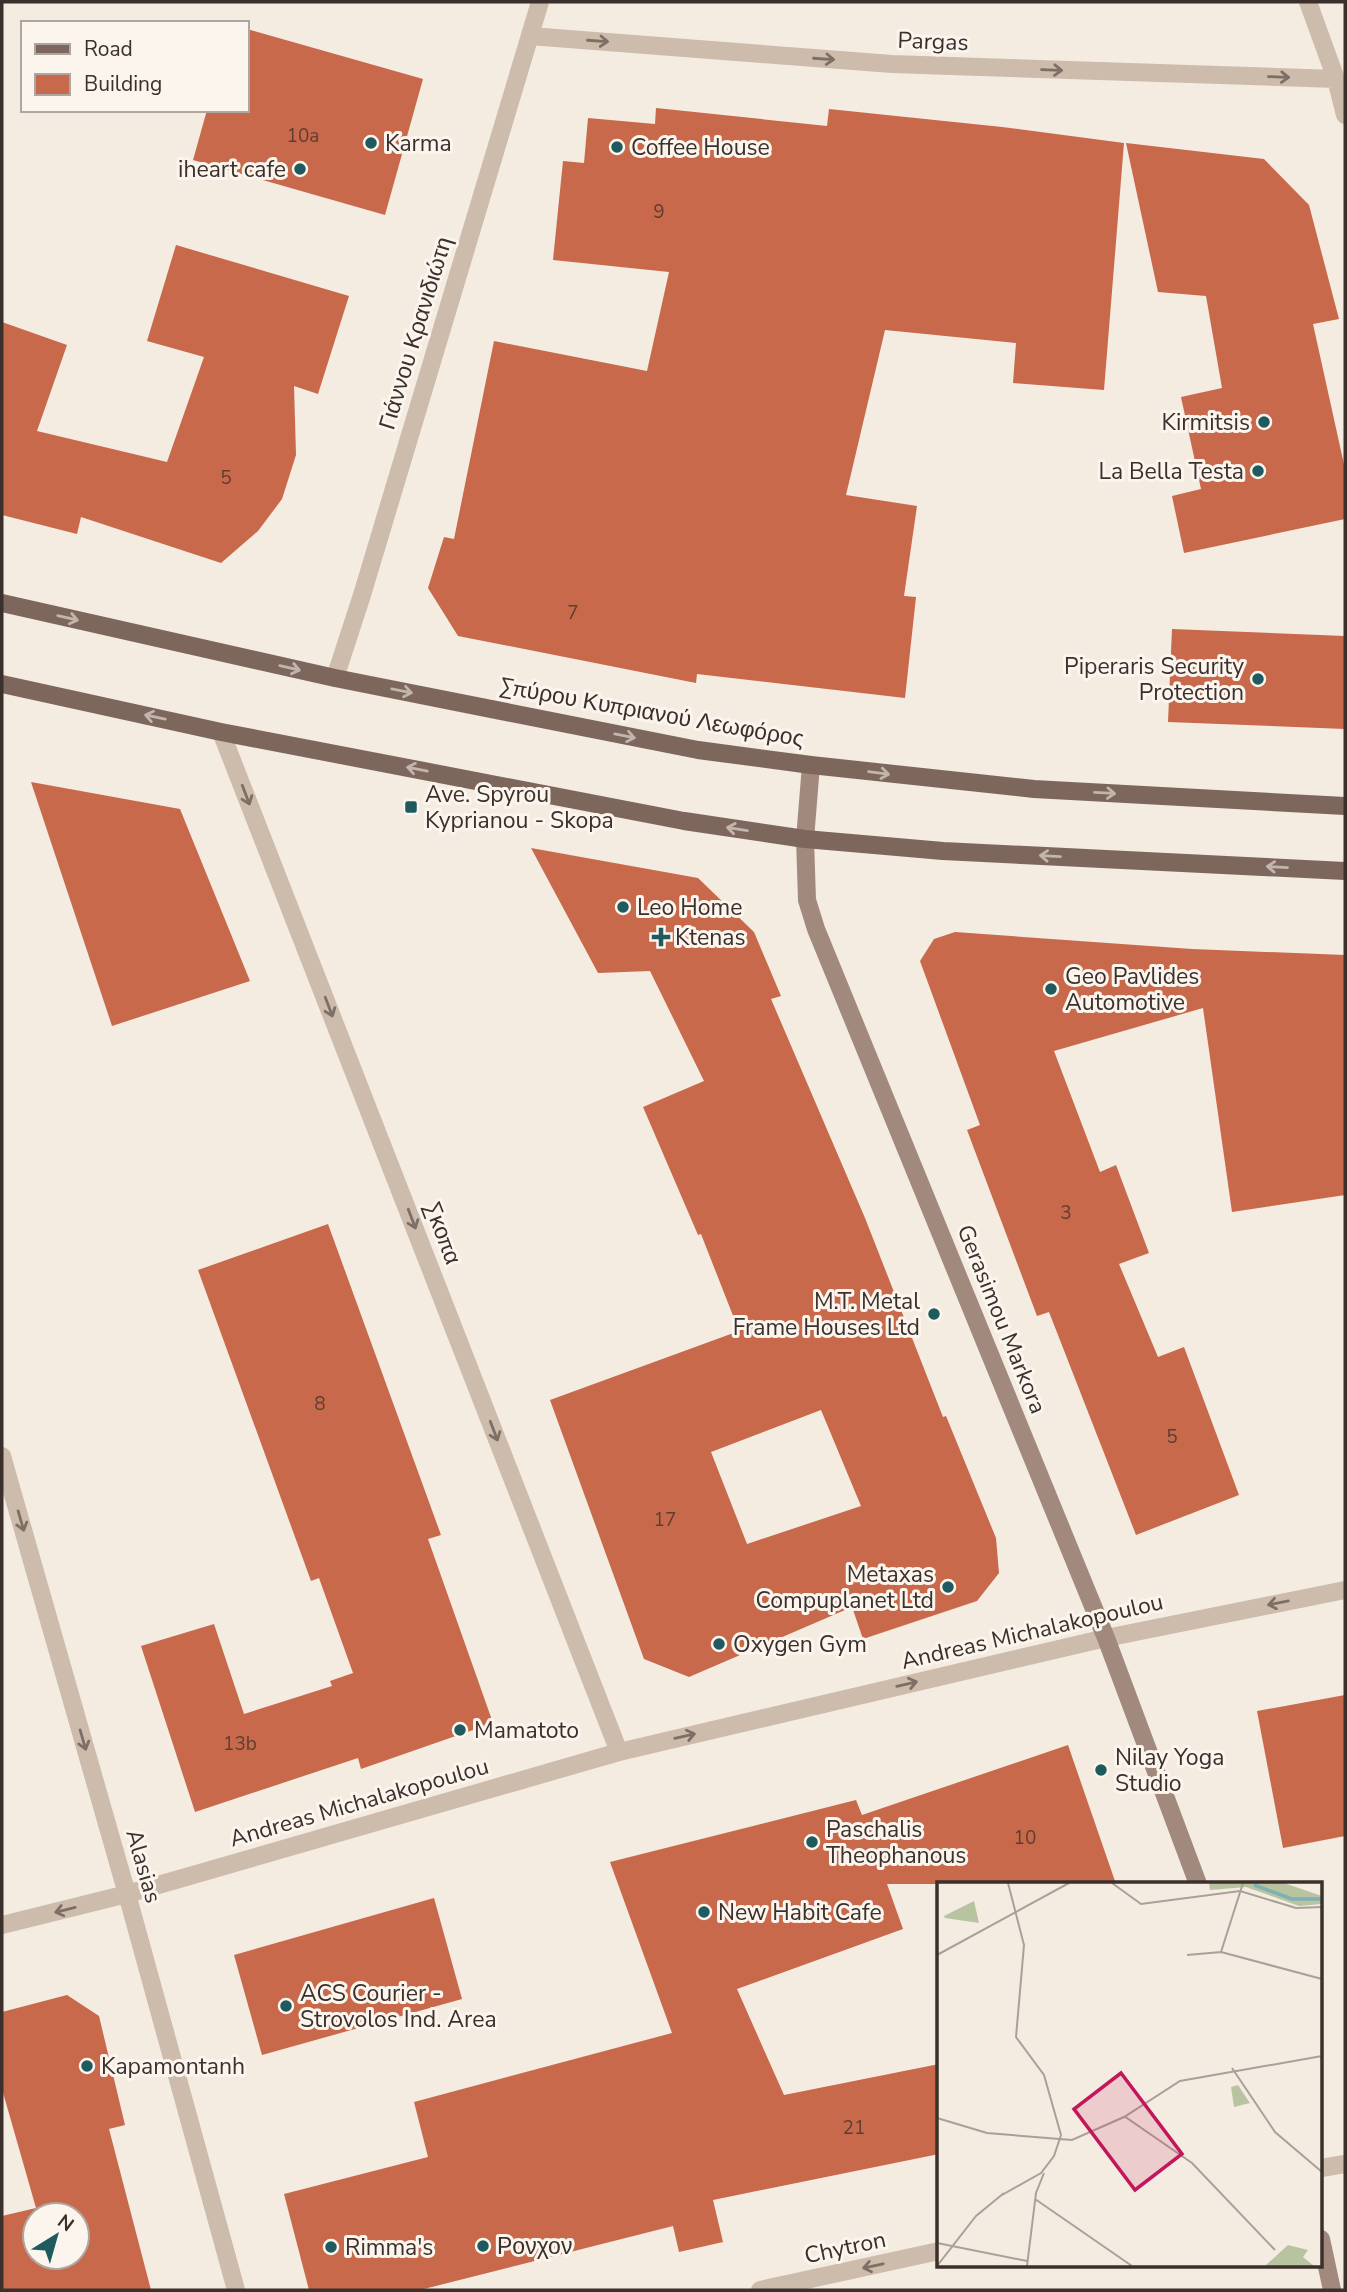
<svg xmlns="http://www.w3.org/2000/svg" width="1347" height="2292" viewBox="0 0 1347 2292" font-family="'Nunito Sans',sans-serif">
<style>
.building{fill:#c8694b;fill-rule:evenodd}
.lines{fill:none;stroke-linecap:round;stroke-linejoin:round}
.street{stroke:#cdbbac;stroke-width:18}
.secondary{stroke:#a18a7d;stroke-width:18}
.primary{stroke:#7d675c;stroke-width:18}
.oneway{stroke:#7d6f65}
.oneway2{stroke:#c2b5ac}
.poi-dot{fill:#1f5a5e;stroke:#fbf5ee;stroke-width:2.5}
.labels{text-anchor:middle;stroke-width:6;stroke-linejoin:round;paint-order:stroke}
.number-label{font-size:19px;fill:#5e3e33}
.street-label{font-size:23px;fill:#3b302b;stroke:#fbf5ee}
.poi-label{font-size:23px;fill:#3b302b;stroke:#fbf5ee;text-anchor:start}
.inset-river{fill:none;stroke:#7fb0b2;stroke-width:3.5}
.inset-road{fill:none;stroke:#aaa098;stroke-width:2}
.view{fill:#c2185b;fill-opacity:0.15;stroke:#c2185b;stroke-width:3.5}
.inset-edge{fill:none;stroke:#3b302b;stroke-width:3.5}
</style>
<rect width="100%" height="100%" fill="#f4ebe1"/>
<path class="building" d="M 247,29 L 423,79 L 385,215 L 193,160 L 207,110 L 247,110 Z
M 656,108 L 827,126 L 829,109 L 1002,127 L 1124,143 L 1104,390 L 1013,383 L 1016,343 L 885,330 L 846,495 L 917,506 L 904,596 L 916,597 L 905,698 L 697,674 L 696,683 L 458,636 L 428,588 L 444,537 L 454,539 L 494,341 L 647,371 L 669,272 L 553,260 L 563,161 L 584,163 L 588,118 L 655,124 Z
M 1126,143 L 1264,159 L 1309,205 L 1339,319 L 1313,324 L 1345,469 L 1345,519 L 1184,553 L 1172,496 L 1201,489 L 1181,397 L 1222,388 L 1206,296 L 1158,292 Z
M 176,245 L 349,296 L 318,394 L 294,386 L 296,455 L 282,499 L 258,531 L 221,563 L 81,517 L 77,534 L 2,515 L 2,322 L 67,345 L 37,431 L 167,462 L 204,357 L 147,341 Z
M 1172,629 L 1345,636 L 1345,729 L 1168,722 Z
M 31,782 L 180,809 L 250,981 L 112,1026 Z
M 531,848 L 698,878 L 754,932 L 781,996 L 771,999 L 865,1218 L 943,1417 L 946,1416 L 996,1538 L 999,1573 L 977,1601 L 863,1639 L 852,1607 L 689,1677 L 644,1659 L 550,1400 L 739,1331 L 701,1234 L 698,1235 L 643,1107 L 704,1081 L 650,971 L 598,973 ZM 821,1410 L 861,1506 L 747,1544 L 711,1452 Z
M 955,932 L 1192,949 L 1345,955 L 1345,1195 L 1232,1212 L 1203,1008 L 1054,1051 L 1100,1172 L 1116,1165 L 1149,1253 L 1119,1264 L 1158,1357 L 1184,1347 L 1239,1495 L 1136,1535 L 1049,1312 L 1037,1316 L 967,1130 L 980,1125 L 920,961 L 934,939 Z
M 328,1224 L 441,1535 L 428,1539 L 493,1723 L 361,1769 L 358,1758 L 195,1812 L 141,1646 L 214,1624 L 244,1714 L 332,1686 L 330,1681 L 353,1673 L 319,1578 L 311,1581 L 198,1270 Z
M 1345,1695 L 1345,1836 L 1283,1848 L 1257,1711 Z
M 1068,1745 L 1116,1884 L 887,1884 L 903,1929 L 737,1989 L 784,2095 L 939,2064 L 939,2154 L 713,2200 L 723,2242 L 679,2252 L 673,2226 L 420,2290 L 309,2290 L 284,2194 L 428,2157 L 414,2102 L 672,2033 L 610,1862 L 856,1800 L 862,1815 Z
M 434,1898 L 462,1999 L 262,2055 L 234,1955 Z
M 67,1995 L 99,2016 L 125,2125 L 109,2129 L 151,2290 L 2,2290 L 2,2216 L 36,2208 L 2,2089 L 2,2012 ZM 35,2215 L 77,2215 L 77,2257 L 35,2257 Z"/>
<g class="lines">
<path class="street" d="M 1308,2 L 1336,79 L 1345,115
M 530,36 L 892,64 L 1336,79
M 335,678 L 362,595 L 540,2
M 221,732 L 619,1752
M 2,1456 L 127,1894 L 236,2290
M 2,1925 L 127,1894 L 619,1752 L 1106,1638 L 1345,1590
M 1321,2168 L 1345,2164
M 760,2290 L 939,2251"/>
<path class="secondary" d="M 811,765 L 805,839 L 807,900 L 816,929 L 1106,1638 L 1198,1884
M 1321,2239 L 1332,2290"/>
<path class="primary" d="M 2,603 L 335,678 L 698,750 L 811,765 L 1034,789 L 1345,806
M 2,684 L 221,732 L 684,821 L 805,839 L 943,851 L 1345,871"/>
</g>
<defs><path id="oneway-shaft" d="M-6 0H5M1.5-3L5.5 0L1.5 3" fill="none" stroke-width="1.6" stroke-linecap="round" stroke-linejoin="round" transform="scale(1.75)"/></defs>
<g class="oneway">
<use href="#oneway-shaft" transform="translate(598 41) rotate(4)"/>
<use href="#oneway-shaft" transform="translate(824 59) rotate(4)"/>
<use href="#oneway-shaft" transform="translate(1052 70) rotate(2)"/>
<use href="#oneway-shaft" transform="translate(1279 77) rotate(2)"/>
<use href="#oneway-shaft" transform="translate(246 795) rotate(69)"/>
<use href="#oneway-shaft" transform="translate(329 1007) rotate(69)"/>
<use href="#oneway-shaft" transform="translate(412 1219) rotate(69)"/>
<use href="#oneway-shaft" transform="translate(494 1431) rotate(69)"/>
<use href="#oneway-shaft" transform="translate(21 1521) rotate(74)"/>
<use href="#oneway-shaft" transform="translate(1278 1603) rotate(169)"/>
<use href="#oneway-shaft" transform="translate(907 1684) rotate(-13)"/>
<use href="#oneway-shaft" transform="translate(685 1736) rotate(-13)"/>
<use href="#oneway-shaft" transform="translate(83 1740) rotate(74)"/>
<use href="#oneway-shaft" transform="translate(65 1910) rotate(166)"/>
<use href="#oneway-shaft" transform="translate(873 2266) rotate(168)"/>
</g>
<g class="oneway2">
<use href="#oneway-shaft" transform="translate(68 618) rotate(13)"/>
<use href="#oneway-shaft" transform="translate(290 668) rotate(13)"/>
<use href="#oneway-shaft" transform="translate(402 691) rotate(11)"/>
<use href="#oneway-shaft" transform="translate(155 717) rotate(-168)"/>
<use href="#oneway-shaft" transform="translate(625 736) rotate(11)"/>
<use href="#oneway-shaft" transform="translate(417 769) rotate(-169)"/>
<use href="#oneway-shaft" transform="translate(879 773) rotate(7)"/>
<use href="#oneway-shaft" transform="translate(1105 793) rotate(3)"/>
<use href="#oneway-shaft" transform="translate(737 829) rotate(-171)"/>
<use href="#oneway-shaft" transform="translate(1050 856) rotate(-177)"/>
<use href="#oneway-shaft" transform="translate(1277 867) rotate(-177)"/>
</g>
<g class="poi-dot">
<circle cx="371" cy="143" r="7"/>
<circle cx="617" cy="147" r="7"/>
<circle cx="300" cy="169" r="7"/>
<circle cx="1264" cy="422" r="7"/>
<circle cx="1258" cy="471" r="7"/>
<circle cx="1258" cy="679" r="7"/>
<rect x="404" y="800" width="14" height="14" rx="3.5"/>
<circle cx="623" cy="907" r="7"/>
<path d="M657.5 926.5h7v7h7v7h-7v7h-7v-7h-7v-7h7z"/>
<circle cx="1051" cy="989" r="7"/>
<circle cx="934" cy="1314" r="7"/>
<circle cx="948" cy="1587" r="7"/>
<circle cx="719" cy="1644" r="7"/>
<circle cx="460" cy="1730" r="7"/>
<circle cx="1101" cy="1770" r="7"/>
<circle cx="812" cy="1842" r="7"/>
<circle cx="704" cy="1912" r="7"/>
<circle cx="286" cy="2006" r="7"/>
<circle cx="87" cy="2066" r="7"/>
<circle cx="483" cy="2246" r="7"/>
<circle cx="331" cy="2247" r="7"/>
</g>
<g class="labels">
<g class="number-label">
<text x="303" y="142">10a</text>
<text x="659" y="218">9</text>
<text x="226" y="484">5</text>
<text x="573" y="619">7</text>
<text x="1066" y="1219">3</text>
<text x="320" y="1410">8</text>
<text x="1172" y="1443">5</text>
<text x="665" y="1526">17</text>
<text x="240" y="1750">13b</text>
<text x="1025" y="1844">10</text>
<text x="854" y="2134">21</text>
</g>
<g class="street-label">
<text transform="translate(933 41) rotate(2)" y="8">Pargas</text>
<text transform="translate(415 333) rotate(-73)" y="8">Γιάννου Κρανιδιώτη</text>
<text transform="translate(652 712) rotate(10)" y="8">Σπύρου Κυπριανού Λεωφόρος</text>
<text transform="translate(443 1233) rotate(69)" y="8">Σκοπα</text>
<text transform="translate(1002 1319) rotate(68)" y="8">Gerasimou Markora</text>
<text transform="translate(1032 1631) rotate(-13)" y="8">Andreas Michalakopoulou</text>
<text transform="translate(359 1802) rotate(-16)" y="8">Andreas Michalakopoulou</text>
<text transform="translate(144 1866) rotate(74)" y="8">Alasias</text>
<text transform="translate(845 2247) rotate(-12)" y="8">Chytron</text>
</g>
<g class="poi-label">
<text x="385" y="151">Karma</text>
<text x="631" y="155">Coffee House</text>
<text x="286" y="177" text-anchor="end">iheart cafe</text>
<text x="1250" y="430" text-anchor="end">Kirmitsis</text>
<text x="1244" y="479" text-anchor="end">La Bella Testa</text>
<text x="1244" y="674" text-anchor="end">Piperaris Security<tspan x="1244" dy="26">Protection</tspan></text>
<text x="425" y="802">Ave. Spyrou<tspan x="425" dy="26">Kyprianou - Skopa</tspan></text>
<text x="637" y="915">Leo Home</text>
<text x="675" y="945">Ktenas</text>
<text x="1065" y="984">Geo Pavlides<tspan x="1065" dy="26">Automotive</tspan></text>
<text x="920" y="1309" text-anchor="end">M.T. Metal<tspan x="920" dy="26">Frame Houses Ltd</tspan></text>
<text x="934" y="1582" text-anchor="end">Metaxas<tspan x="934" dy="26">Compuplanet Ltd</tspan></text>
<text x="733" y="1652">Oxygen Gym</text>
<text x="474" y="1738">Mamatoto</text>
<text x="1115" y="1765">Nilay Yoga<tspan x="1115" dy="26">Studio</tspan></text>
<text x="826" y="1837">Paschalis<tspan x="826" dy="26">Theophanous</tspan></text>
<text x="718" y="1920">New Habit Cafe</text>
<text x="300" y="2001">ACS Courier -<tspan x="300" dy="26">Strovolos Ind. Area</tspan></text>
<text x="101" y="2074">Kapamontanh</text>
<text x="497" y="2254">Ρονχον</text>
<text x="345" y="2255">Rimma's</text>
</g>
</g>
<g transform="translate(937 1882)">
<rect width="385" height="385" fill="#f4ebe1"/>
<path d="M 272,1 L 347,1 L 385,14 L 385,22 L 362,24 L 309,5 L 273,8 ZM 37,19 L 42,41 L 8,36 L 7,34 ZM 301,203 L 313,221 L 297,225 L 294,205 ZM 351,363 L 371,368 L 366,375 L 377,384 L 328,384 Z" fill="#b8c4a0"/>
<path class="inset-river" d="M 317,3 L 355,17 L 385,17"/>
<path class="inset-road" d="M 175,1 L 204,22 L 303,9 L 359,26 L 385,25M 284,70 L 306,1M 0,73 L 132,1M 250,73 L 284,70 L 385,97M 295,186 L 338,250 L 385,290M 187,234 L 255,281 L 338,368M 0,236 L 50,251 L 135,258 L 187,235 L 243,199 L 385,174M 65,313 L 104,291 L 117,274 L 124,253 L 107,193 L 79,155 L 87,63 L 71,1M 98,317 L 195,384M 0,361 L 90,379M 0,384 L 39,334 L 67,311M 90,384 L 99,311 L 107,291"/>
<path class="view" d="M 184,191 L 245,272 L 198,308 L 137,227 Z"/>
<rect width="385" height="385" class="inset-edge"/>
</g>
<rect width="1347" height="2292" fill="none" stroke="#3b302b" stroke-width="7"/>
<rect x="21" y="21" width="228" height="91" fill="#fbf5ee" stroke="#aea6a0" stroke-width="2"/>
<rect x="35" y="44" width="35" height="10" fill="#7d675c" stroke="#aea6a0" stroke-width="2"/>
<text x="84" y="56" font-size="21" fill="#3b302b">Road</text>
<rect x="35" y="74" width="35" height="21" fill="#c8694b" stroke="#aea6a0" stroke-width="2"/>
<text x="84" y="91" font-size="21" fill="#3b302b">Building</text>
<g transform="translate(56 2236) rotate(37)"><circle r="33" fill="#fbf5ee" stroke="#aea6a0" stroke-width="2"/>
<path d="M0-5L12 26L0 18L-12 26Z" fill="#1f5a5e"/>
<text y="-10" font-size="19" font-weight="bold" text-anchor="middle" fill="#3b302b">N</text>
</g>
</svg>
